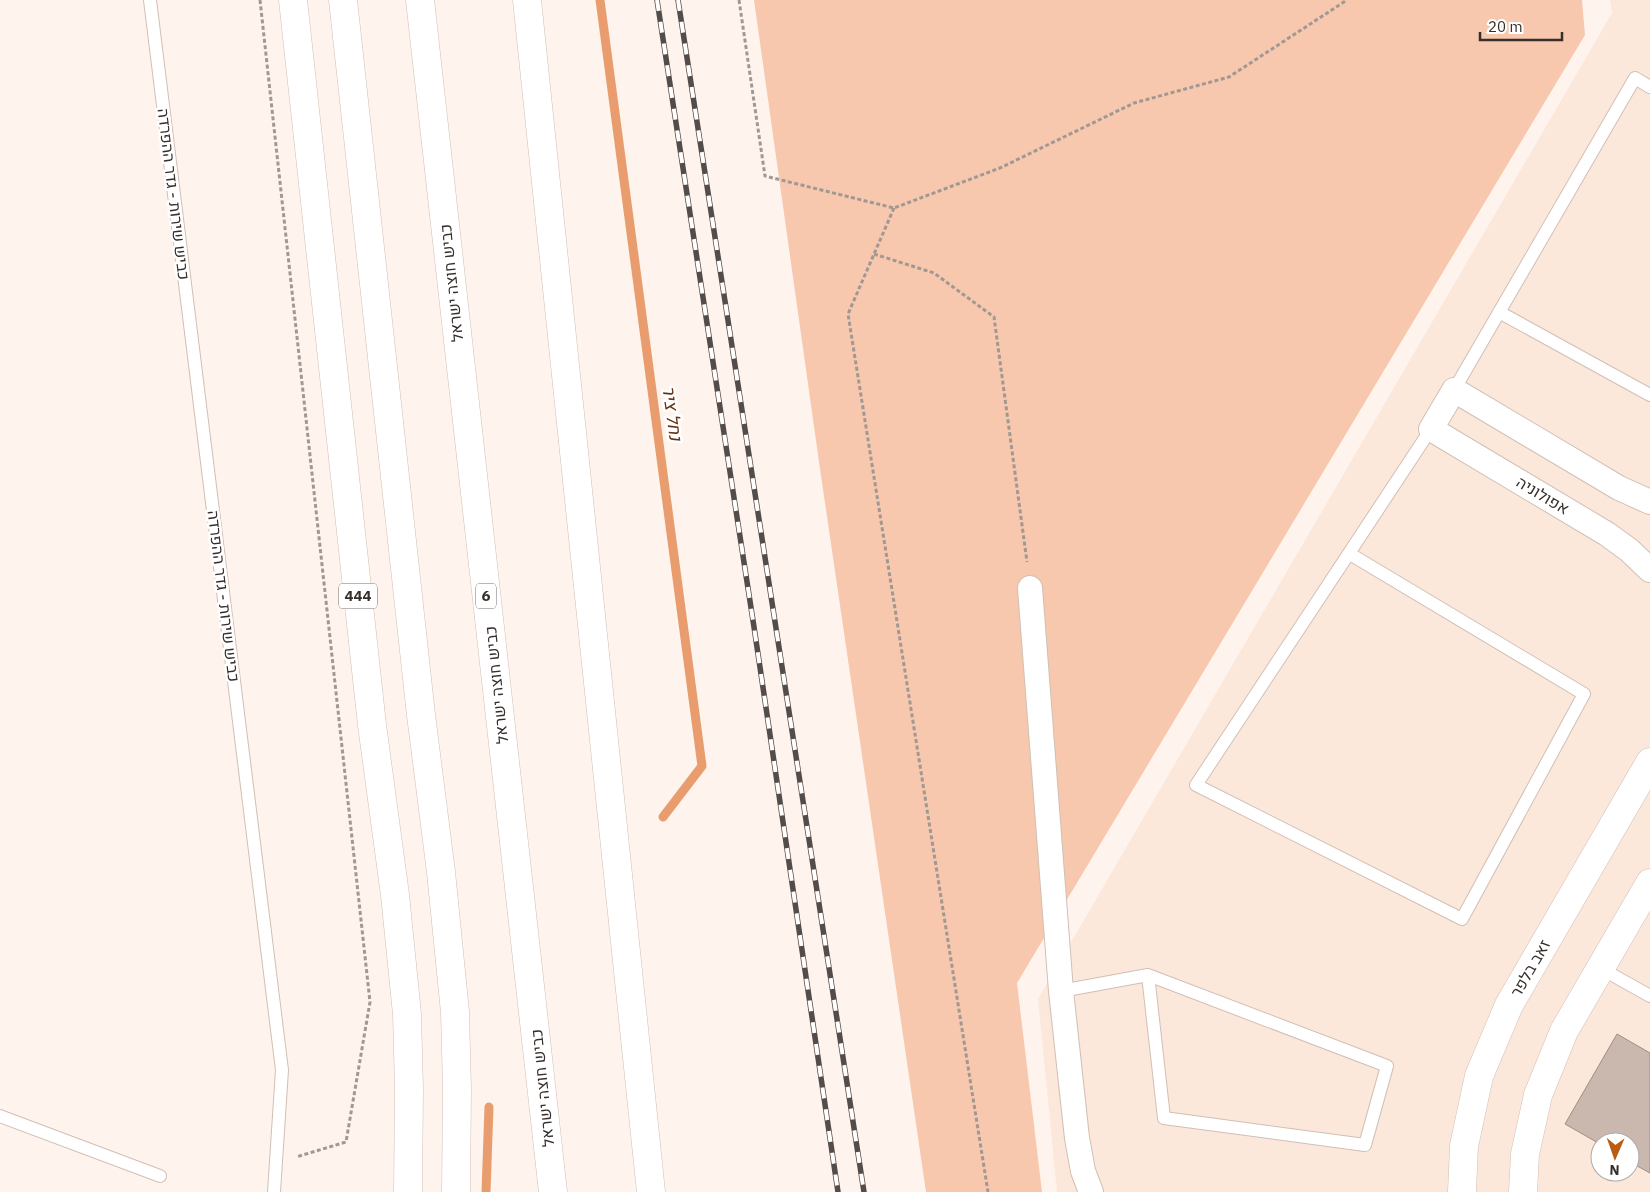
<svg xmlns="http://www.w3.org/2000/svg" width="1650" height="1192" viewBox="0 0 1650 1192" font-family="'IBM Plex Sans',Heebo,sans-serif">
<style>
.built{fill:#fce7db;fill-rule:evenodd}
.green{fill:#f7c8ad}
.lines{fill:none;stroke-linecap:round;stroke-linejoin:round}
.stream{stroke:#e99d6f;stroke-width:9}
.building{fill:#cab8ae;stroke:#9f8e84}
.service-casing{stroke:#d1bfb4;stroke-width:14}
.minor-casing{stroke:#d1bfb4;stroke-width:26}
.tertiary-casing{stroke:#d1bfb4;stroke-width:29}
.primary-casing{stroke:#d1bfb4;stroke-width:29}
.motorway-casing{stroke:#d1bfb4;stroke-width:29}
.path{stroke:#a29893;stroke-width:3;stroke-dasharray:4 2.5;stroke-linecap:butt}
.service{stroke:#fff;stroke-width:12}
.minor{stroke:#fff;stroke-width:24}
.tertiary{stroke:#fff;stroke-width:28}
.primary{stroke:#fff;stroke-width:28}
.motorway{stroke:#fff;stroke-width:28}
.rail-casing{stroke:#544c48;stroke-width:5.5}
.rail{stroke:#fff;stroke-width:4;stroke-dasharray:11;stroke-linecap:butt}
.labels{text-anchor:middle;stroke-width:5;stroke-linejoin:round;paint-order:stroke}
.shield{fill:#fff;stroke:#726d6a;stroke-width:1}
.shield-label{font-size:15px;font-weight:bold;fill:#352e2a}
.street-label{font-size:16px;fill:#352e2a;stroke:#fff}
.water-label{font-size:18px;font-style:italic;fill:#663413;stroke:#fff}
</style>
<rect width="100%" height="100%" fill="#fff3ed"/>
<path class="built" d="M 1610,0 L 1650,0 L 1650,1192 L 1057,1192 L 1038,999 L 1612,13 ZM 1600,1142 L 1630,1142 L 1630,1172 L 1600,1172 Z"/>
<path class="green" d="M 754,0 L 1582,0 L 1585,35 L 1017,983 L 1042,1192 L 926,1192 L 819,462 Z"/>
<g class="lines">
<path class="stream" d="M 600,0 L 702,766 L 663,817
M 486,1192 L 489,1107"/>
</g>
<path class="building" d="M 1617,1034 L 1650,1053 L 1650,1173 L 1630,1162 L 1630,1142 L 1600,1142 L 1600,1144 L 1565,1124 Z"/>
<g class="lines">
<defs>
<path id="service" d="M 150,0 L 282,1070 L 274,1192
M 1499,312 L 1650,395
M 1454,390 L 1635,78 L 1650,87
M 1350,554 L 1584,694 L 1462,919 L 1196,785 L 1431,429
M 1600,968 L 1650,996
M 1061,991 L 1148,975 L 1387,1066 L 1365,1145 L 1164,1118 L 1148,975
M 0,1116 L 160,1176"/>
<path id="minor" d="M 1650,502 L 1619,488 L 1454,390 L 1431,429 L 1607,534 L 1629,550 L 1650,570
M 1030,588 L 1061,991 L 1077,1138 L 1083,1171 L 1091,1192"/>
<path id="tertiary" d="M 1462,1192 L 1464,1146 L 1479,1076 L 1509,1005 L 1650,762
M 1523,1192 L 1525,1154 L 1538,1095 L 1564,1031 L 1650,883"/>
<path id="primary" d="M 293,0 L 372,725 L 395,895 L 407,1014 L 409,1089 L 408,1192
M 343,0 L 421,715 L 441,872 L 455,1012 L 457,1089 L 456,1192"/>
<path id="motorway" d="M 420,0 L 553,1192
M 527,0 L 651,1192"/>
</defs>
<use href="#service" class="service-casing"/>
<use href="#minor" class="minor-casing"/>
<use href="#tertiary" class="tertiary-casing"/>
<use href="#primary" class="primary-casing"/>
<use href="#motorway" class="motorway-casing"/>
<path class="path" d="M 260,0 L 370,1002 L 346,1142 L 296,1157
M 739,0 L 765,176 L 894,208 L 1000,168 L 1134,103 L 1229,77 L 1347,0
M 894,208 L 848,314 L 988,1192
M 874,254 L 934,273 L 994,317 L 1027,562"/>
<use href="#service" class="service"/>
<use href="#minor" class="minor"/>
<use href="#tertiary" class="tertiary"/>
<use href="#primary" class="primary"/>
<use href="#motorway" class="motorway"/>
<defs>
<path id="rail" d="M 657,0 L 754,627 L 838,1192
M 678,0 L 864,1192"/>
</defs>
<use href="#rail" class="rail-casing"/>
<use href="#rail" class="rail"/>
</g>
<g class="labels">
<g class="shield">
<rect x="339" y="583.5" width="38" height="25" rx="4"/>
<rect x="476" y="583.5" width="20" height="25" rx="4"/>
</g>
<g class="shield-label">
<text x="358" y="601">444</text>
<text x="486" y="601">6</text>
</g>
<g class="street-label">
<text transform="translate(174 194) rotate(83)" y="6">כביש שירות - גדר ההפרדה</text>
<text transform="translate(451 283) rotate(-96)" y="6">כביש חוצה ישראל</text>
<text transform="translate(1543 495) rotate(31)" y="6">אפולוניה</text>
<text transform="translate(224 596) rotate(83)" y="6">כביש שירות - גדר ההפרדה</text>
<text transform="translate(496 685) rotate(-96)" y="6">כביש חוצה ישראל</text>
<text transform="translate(1530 968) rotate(-60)" y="6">זאב בלפר</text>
<text transform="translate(542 1088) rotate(-96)" y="6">כביש חוצה ישראל</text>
</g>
<g class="water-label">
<text transform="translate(672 413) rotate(82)" y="6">נחל ציר</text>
</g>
</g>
<g transform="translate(1615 1157) rotate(182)"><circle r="24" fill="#ffffff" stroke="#aeabaa"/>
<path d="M0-4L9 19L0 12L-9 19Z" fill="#ba5c11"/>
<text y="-8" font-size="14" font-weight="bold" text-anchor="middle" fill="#352e2a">N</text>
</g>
<path d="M1480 32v8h82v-8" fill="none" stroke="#352e2a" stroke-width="2.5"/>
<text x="1488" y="32" font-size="15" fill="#352e2a" stroke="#ffffff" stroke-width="4" paint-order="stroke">20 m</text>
</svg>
